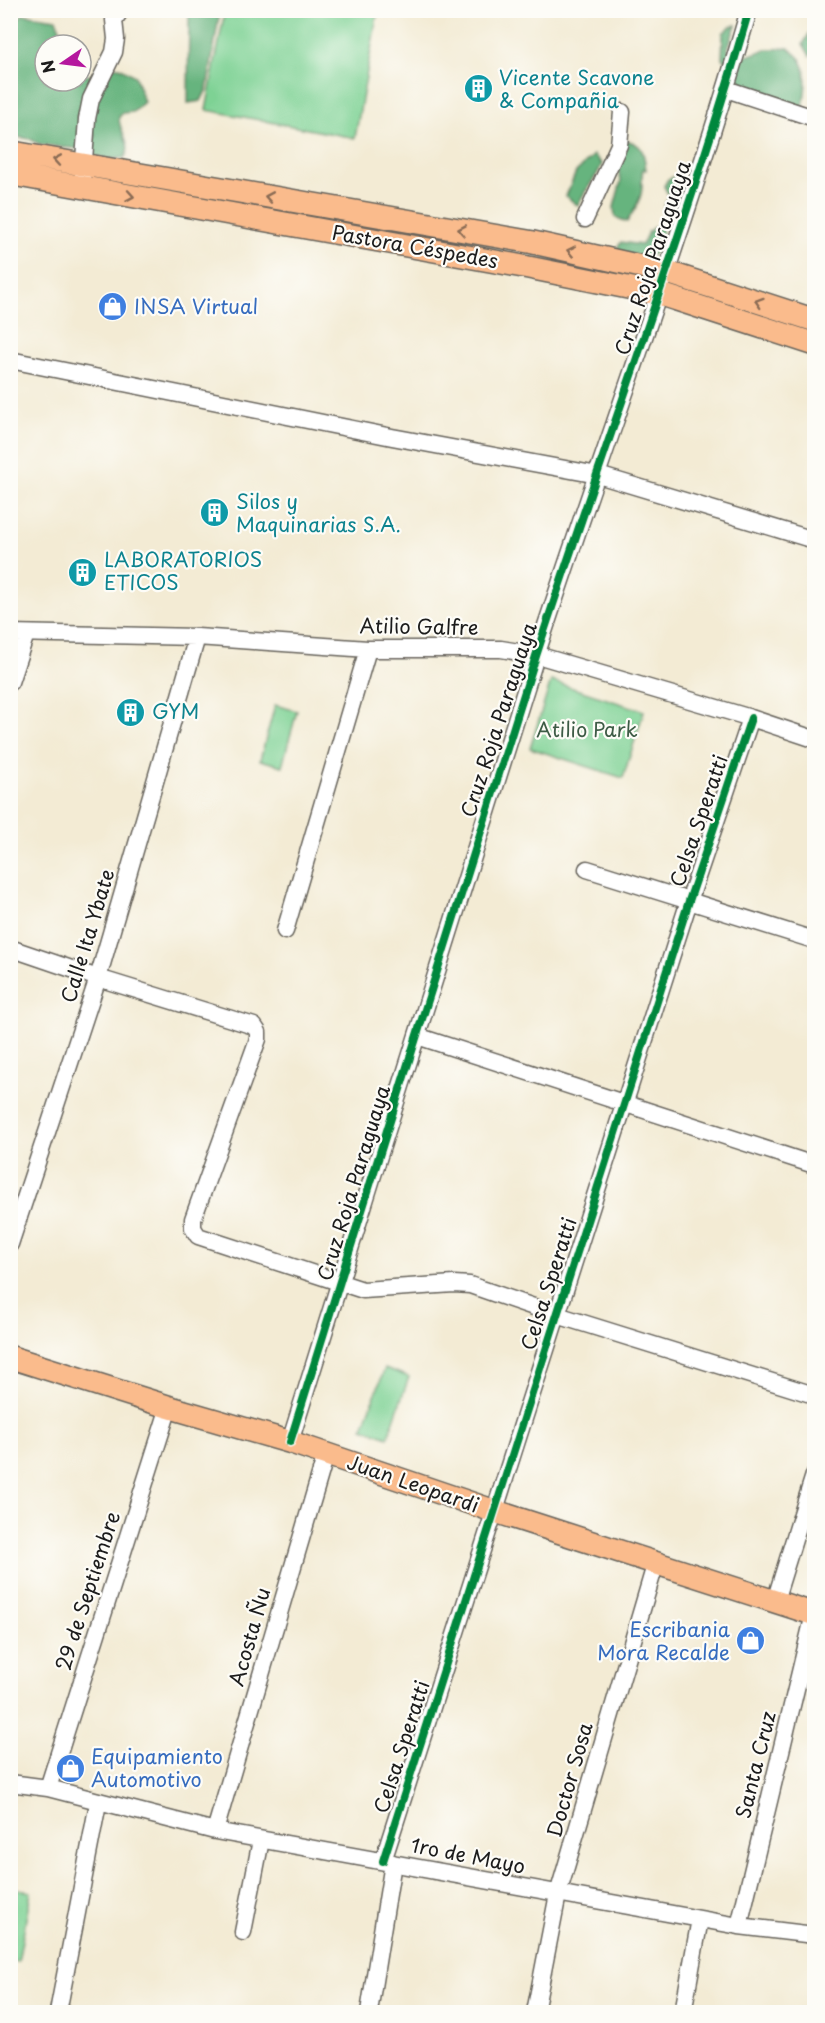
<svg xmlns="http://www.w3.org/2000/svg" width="825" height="2023" viewBox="0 0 825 2023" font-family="'Playpen Sans',sans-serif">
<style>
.green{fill:#7ed294;stroke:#4d7758;stroke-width:1.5}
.forest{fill:#66b47e;stroke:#41684d;stroke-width:1.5}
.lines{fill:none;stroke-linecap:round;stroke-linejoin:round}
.minor-casing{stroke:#67645c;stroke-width:19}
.major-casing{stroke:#67645c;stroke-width:25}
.minor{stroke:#fff;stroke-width:16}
.major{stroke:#fabb8c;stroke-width:22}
.cycleway-casing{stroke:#fdfcf7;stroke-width:11}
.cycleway{stroke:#00873e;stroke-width:8}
.oneway{stroke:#8b6c54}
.labels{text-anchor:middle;stroke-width:4.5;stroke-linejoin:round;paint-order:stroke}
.culture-label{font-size:20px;fill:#0d838f;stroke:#fdfcf7;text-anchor:start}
.street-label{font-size:20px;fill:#1c1c1c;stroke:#fdfcf7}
.shop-label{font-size:20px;fill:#366cbe;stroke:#fdfcf7;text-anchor:start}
.park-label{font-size:20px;fill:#3e5c46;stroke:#fdfcf7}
</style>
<rect width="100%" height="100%" fill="#fdfcf7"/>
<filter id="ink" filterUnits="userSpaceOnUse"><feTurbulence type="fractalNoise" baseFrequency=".0167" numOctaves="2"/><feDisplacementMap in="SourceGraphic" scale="12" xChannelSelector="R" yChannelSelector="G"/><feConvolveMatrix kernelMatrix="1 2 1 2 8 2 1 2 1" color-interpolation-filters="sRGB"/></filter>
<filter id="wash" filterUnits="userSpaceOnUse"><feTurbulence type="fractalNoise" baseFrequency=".008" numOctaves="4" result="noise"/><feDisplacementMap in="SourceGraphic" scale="24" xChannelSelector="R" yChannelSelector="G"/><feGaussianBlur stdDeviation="1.35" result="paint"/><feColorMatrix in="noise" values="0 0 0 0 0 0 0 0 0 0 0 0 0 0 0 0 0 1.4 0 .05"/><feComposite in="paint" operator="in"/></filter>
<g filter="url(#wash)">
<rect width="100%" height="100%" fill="#f3ebd4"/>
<path class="green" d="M 225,10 L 378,11 L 355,138 L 206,110 Z
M 551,681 L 644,711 L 623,778 L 530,748 Z
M 275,705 L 297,711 L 282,766 L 260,760 Z
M 385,1368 L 409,1377 L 388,1437 L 363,1428 Z
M 11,1888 L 31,1892 L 18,1962 L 11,1960 Z"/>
<path class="forest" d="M 189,11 L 220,11 L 207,89 L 201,101 L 188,103 Z
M 23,14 L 56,19 L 67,45 L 45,45 L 45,81 L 81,81 L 81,76 L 94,75 L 104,66 L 120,67 L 135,76 L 144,102 L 133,112 L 123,113 L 119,117 C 118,131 135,146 124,158 L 109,159 L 95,156 L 92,150 L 95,135 L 84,141 L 80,149 L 41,145 L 30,139 L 11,136 L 11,26 Z
M 736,25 L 728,48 L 731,57 L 725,62 L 722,58 L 723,33 L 731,26 Z
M 814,33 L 814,55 L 810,56 L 803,44 L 809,34 Z
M 789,48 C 792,52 797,55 800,59 C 810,74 805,97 801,114 L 741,86 L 737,73 L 741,58 L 767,49 Z
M 621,140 C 642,142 644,150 646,170 L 643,169 C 641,177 643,186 641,194 C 639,204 632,213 627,222 L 615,217 L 614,207 L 621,181 L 614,156 Z
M 594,155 L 602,164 C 596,180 583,190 578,206 L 566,196 L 576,172 Z
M 674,177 L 684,194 L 670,211 L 664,207 L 669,196 L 664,186 L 668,179 Z
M 654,227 L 662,229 L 662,249 L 645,259 L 616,250 L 621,242 L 642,245 L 648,232 Z"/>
</g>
<g filter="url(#ink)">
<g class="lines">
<defs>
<path id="minor" d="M 726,89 L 814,118
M 83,174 L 87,119 L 91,99 L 114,52 L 116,39 L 114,20 L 121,10
M 585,219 L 619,145 L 622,112
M 10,360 L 392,437 L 598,475 L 814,540
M 10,633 L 197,637 L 368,649 L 501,649 L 537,655 L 751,718 L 814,739
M 10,682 L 26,634
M 587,869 L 814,940
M 285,931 L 368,649
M 10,948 L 98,978 L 254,1026 L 258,1032 L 258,1039 L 193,1219 L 193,1228 L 198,1236 L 363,1290 L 454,1284 L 470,1285 L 557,1315 L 814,1395
M 417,1036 L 814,1165
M 10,1244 L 98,978 L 197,637
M 290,1442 C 372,1180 452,917 536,656 C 606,441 686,228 749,10
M 775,1601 L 814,1475
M 10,1783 L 48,1788 L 215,1831 L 739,1926 L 814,1935
M 48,1788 L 169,1407
M 215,1831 L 326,1454
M 383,1861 L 689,901 L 751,718
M 739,1926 L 814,1614
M 243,1932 L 261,1840
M 58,2012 L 98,1803
M 369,2012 L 393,1863
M 535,2012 L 558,1894 L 656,1562
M 683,2012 L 700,1919"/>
<path id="major" d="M 10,152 L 531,242 L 666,272 L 814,320
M 10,174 L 526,267 L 660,294 L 814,344
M 10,1357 L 169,1407 L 290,1442 L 494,1511 L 814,1614"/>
</defs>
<use href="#minor" class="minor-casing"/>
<use href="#major" class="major-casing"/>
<use href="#minor" class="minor"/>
<use href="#major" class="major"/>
<defs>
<path id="cycleway" d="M 290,1442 C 372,1180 452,917 536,656 C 606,441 686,228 749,10
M 383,1861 L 689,901 L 751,718"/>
</defs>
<use href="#cycleway" class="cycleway-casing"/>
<use href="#cycleway" class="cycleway"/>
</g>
<defs><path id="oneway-chevron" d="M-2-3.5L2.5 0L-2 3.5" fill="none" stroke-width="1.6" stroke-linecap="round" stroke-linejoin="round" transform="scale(1.5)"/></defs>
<g class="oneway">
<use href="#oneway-chevron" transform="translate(57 160) rotate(-170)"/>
<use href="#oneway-chevron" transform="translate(130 196) rotate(10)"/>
<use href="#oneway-chevron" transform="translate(269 197) rotate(-170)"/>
<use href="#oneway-chevron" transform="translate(462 230) rotate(-170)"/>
<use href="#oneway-chevron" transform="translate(571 251) rotate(-168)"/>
<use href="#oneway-chevron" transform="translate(759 302) rotate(-162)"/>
</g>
</g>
<defs>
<symbol id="building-disc" viewBox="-11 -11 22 22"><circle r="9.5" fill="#0f9aa8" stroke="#fdfcf7"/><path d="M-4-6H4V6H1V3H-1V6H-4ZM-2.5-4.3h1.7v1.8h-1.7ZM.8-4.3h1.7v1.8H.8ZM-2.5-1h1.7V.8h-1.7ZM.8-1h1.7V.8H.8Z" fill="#fff"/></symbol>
<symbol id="shop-disc" viewBox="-11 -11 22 22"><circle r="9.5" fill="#3f7fe0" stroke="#fdfcf7"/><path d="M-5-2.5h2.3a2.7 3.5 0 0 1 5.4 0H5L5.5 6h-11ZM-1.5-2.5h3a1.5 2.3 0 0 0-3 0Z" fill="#fff"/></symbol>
</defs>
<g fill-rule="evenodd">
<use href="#building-disc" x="462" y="72" width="33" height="33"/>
<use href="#shop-disc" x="96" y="290" width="33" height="33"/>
<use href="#building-disc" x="198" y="496" width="33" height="33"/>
<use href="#building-disc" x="66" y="556" width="33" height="33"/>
<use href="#building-disc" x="114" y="696" width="33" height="33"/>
<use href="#shop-disc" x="734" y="1624" width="33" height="33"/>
<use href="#shop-disc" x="54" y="1752" width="33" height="33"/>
</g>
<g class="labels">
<g class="culture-label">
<text x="499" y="85">Vicente Scavone<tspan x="499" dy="23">&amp; Compañia</tspan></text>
<text x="236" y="509">Silos y<tspan x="236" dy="23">Maquinarias S.A.</tspan></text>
<text x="104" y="567">LABORATORIOS<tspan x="104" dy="23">ETICOS</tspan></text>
<text x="152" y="719">GYM</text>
</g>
<g class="street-label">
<text transform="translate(415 247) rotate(10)" y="7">Pastora Céspedes</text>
<text transform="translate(653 258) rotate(-72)" y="7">Cruz Roja Paraguaya</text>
<text transform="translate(419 627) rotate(1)" y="7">Atilio Galfre</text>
<text transform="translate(499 720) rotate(-72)" y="7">Cruz Roja Paraguaya</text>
<text transform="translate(699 821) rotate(-71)" y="7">Celsa Speratti</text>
<text transform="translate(88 936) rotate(-73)" y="7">Calle Ita Ybate</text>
<text transform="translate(354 1183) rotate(-73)" y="7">Cruz Roja Paraguaya</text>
<text transform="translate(549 1284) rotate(-72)" y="7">Celsa Speratti</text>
<text transform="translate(413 1484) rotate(19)" y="7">Juan Leopardi</text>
<text transform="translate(88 1591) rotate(-72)" y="7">29 de Septiembre</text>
<text transform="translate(250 1637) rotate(-74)" y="7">Acosta Ñu</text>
<text transform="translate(402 1747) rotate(-72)" y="7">Celsa Speratti</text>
<text transform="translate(756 1765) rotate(-76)" y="7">Santa Cruz</text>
<text transform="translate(570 1780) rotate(-74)" y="7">Doctor Sosa</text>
<text transform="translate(468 1856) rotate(11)" y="7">1ro de Mayo</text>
</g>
<g class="shop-label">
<text x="134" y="314">INSA Virtual</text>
<text x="730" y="1637" text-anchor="end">Escribania<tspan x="730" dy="23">Mora Recalde</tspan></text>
<text x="91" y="1764">Equipamiento<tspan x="91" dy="23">Automotivo</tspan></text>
</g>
<g class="park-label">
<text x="587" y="737">Atilio Park</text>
</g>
</g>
<rect width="825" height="2023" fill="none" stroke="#fdfcf7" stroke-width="36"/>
<g transform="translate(63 63) rotate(256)"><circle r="28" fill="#fdfcf7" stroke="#a3a29f" stroke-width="1.5"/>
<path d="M0-4.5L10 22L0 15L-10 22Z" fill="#b5179e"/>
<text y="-9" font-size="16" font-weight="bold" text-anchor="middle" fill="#1c1c1c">N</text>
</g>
</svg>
